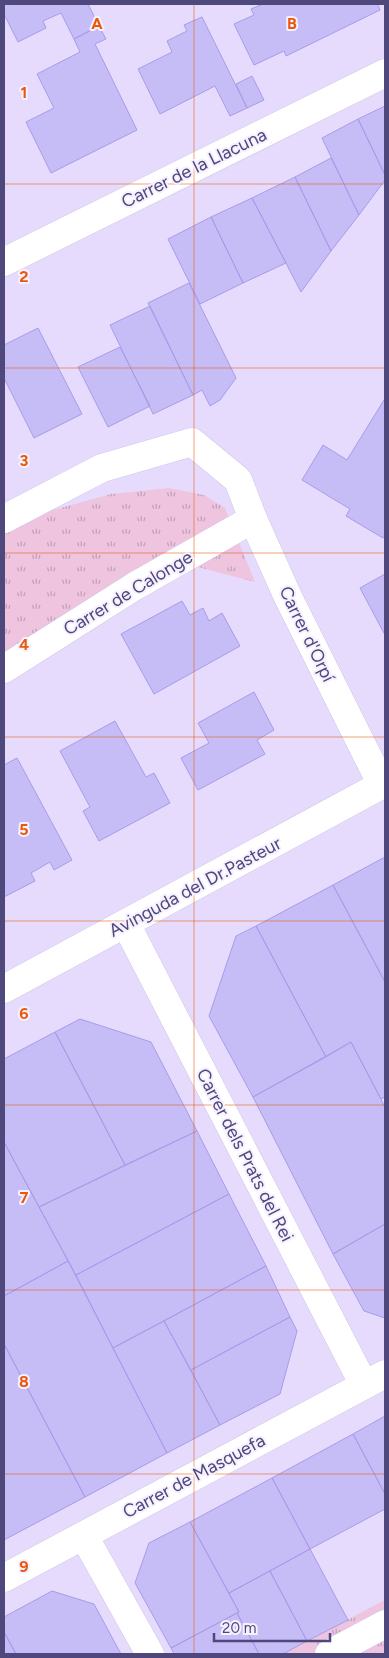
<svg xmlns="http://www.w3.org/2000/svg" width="389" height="1658" viewBox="0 0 389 1658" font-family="Figtree,sans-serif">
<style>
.residential{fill:#e6dbfc}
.park{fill:url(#park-tufts)}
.building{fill:#c7bdf6;stroke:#a89beb}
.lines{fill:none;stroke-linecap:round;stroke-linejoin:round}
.pedestrian-casing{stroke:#cfc7e9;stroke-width:29}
.minor-casing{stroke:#cfc7e9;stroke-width:29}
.pedestrian{stroke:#fff;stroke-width:28}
.minor{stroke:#fff;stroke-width:28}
.grid{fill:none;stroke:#e8590c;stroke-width:1;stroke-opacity:0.55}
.labels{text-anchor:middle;stroke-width:4;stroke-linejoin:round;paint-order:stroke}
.street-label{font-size:18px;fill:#4f487c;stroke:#f6f0ff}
.grid-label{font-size:16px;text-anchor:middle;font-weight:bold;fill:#e8590c;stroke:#f6f0ff;stroke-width:4;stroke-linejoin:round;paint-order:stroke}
</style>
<defs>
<pattern id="park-tufts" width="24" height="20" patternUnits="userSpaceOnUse" patternTransform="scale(1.25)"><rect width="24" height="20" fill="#eec4df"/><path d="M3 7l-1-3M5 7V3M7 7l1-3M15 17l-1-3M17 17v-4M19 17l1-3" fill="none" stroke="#c3a1ba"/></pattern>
</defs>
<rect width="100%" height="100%" fill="#f0e8fe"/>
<path class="residential" d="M 4,4 L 385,4 L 385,1654 L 4,1654 Z"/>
<path class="park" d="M 169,488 L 204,495 L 225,508 L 255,582 L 190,565 L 4,683 L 4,533 L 32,516 L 111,494 Z
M 385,1600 L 385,1654 L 283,1654 Z"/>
<path class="building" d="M 4,4 L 88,4 L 99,26 L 74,39 L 61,13 L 43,21 L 46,28 L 18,42 L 4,14 Z
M 263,4 L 380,4 L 378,5 L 380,10 L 286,56 L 284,51 L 254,65 L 234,24 L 254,15 L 251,9 Z
M 202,17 L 247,108 L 230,116 L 215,86 L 160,114 L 138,69 L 172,52 L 167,41 L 187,31 L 184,25 Z
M 99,26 L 106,39 L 95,44 L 137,130 L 51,173 L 26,122 L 54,108 L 37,74 L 80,52 L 74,39 Z
M 252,76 L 264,100 L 247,108 L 236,84 Z
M 385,106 L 385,175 L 358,119 Z
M 358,119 L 385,175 L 385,180 L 359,215 L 322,138 Z
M 331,158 L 359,215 L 331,251 L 295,177 Z
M 295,177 L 331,251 L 301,292 L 252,198 Z
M 252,198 L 286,263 L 243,283 L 211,217 Z
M 211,217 L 243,283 L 200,304 L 168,239 Z
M 189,283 L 236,378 L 220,400 L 210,406 L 202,390 L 193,395 L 148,303 Z
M 150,306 L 193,395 L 153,414 L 110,325 Z
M 38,328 L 82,414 L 34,438 L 4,378 L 4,345 Z
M 120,347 L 150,406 L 108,427 L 78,367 Z
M 384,400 L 385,401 L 385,535 L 383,538 L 346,516 L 350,509 L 302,480 L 323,445 L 347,460 Z
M 385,574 L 385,635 L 360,588 Z
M 182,601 L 190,615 L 203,608 L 209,621 L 222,613 L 240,646 L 154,694 L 121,634 Z
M 254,692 L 274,730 L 257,740 L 265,754 L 198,790 L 181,758 L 209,743 L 198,723 Z
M 115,721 L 146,777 L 154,773 L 170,803 L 99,841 L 83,811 L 90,807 L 60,751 Z
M 17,758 L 72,860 L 54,870 L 50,862 L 31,873 L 35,881 L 4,897 L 4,765 Z
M 385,857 L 385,982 L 333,885 Z
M 333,885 L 385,982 L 385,1097 L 381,1099 L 351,1042 L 326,1057 L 256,926 Z
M 256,926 L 326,1057 L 253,1097 L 209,1016 L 236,936 Z
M 80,1019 L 151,1042 L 197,1131 L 125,1165 L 55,1032 Z
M 55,1032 L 125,1165 L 39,1207 L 4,1142 L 4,1059 Z
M 351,1042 L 385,1107 L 385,1224 L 333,1254 L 253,1097 Z
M 197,1131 L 229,1194 L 76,1275 L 39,1207 Z
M 4,1142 L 68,1261 L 4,1296 Z
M 229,1194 L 266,1266 L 113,1348 L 76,1275 Z
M 385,1224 L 385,1318 L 364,1311 L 333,1254 Z
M 68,1261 L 167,1453 L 85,1497 L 4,1344 L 4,1296 Z
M 266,1266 L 290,1317 L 191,1370 L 164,1321 Z
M 290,1317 L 297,1331 L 280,1394 L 220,1425 L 191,1370 Z
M 164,1321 L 220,1425 L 167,1453 L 113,1348 Z
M 4,1344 L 85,1497 L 4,1540 Z
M 385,1416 L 385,1494 L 353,1434 Z
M 353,1434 L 385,1494 L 385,1509 L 310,1549 L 272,1478 Z
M 272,1478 L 310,1549 L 229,1593 L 190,1522 Z
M 190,1522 L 239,1612 L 171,1648 L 135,1583 L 149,1543 Z
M 310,1549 L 348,1620 L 307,1641 L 270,1571 Z
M 270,1571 L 307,1641 L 283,1654 L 259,1654 L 237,1613 L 239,1612 L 229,1593 Z
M 52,1591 L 94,1604 L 121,1654 L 16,1654 L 4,1632 L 4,1617 Z
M 237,1613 L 259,1654 L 174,1654 L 171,1648 Z
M 4,1632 L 16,1654 L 4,1654 Z"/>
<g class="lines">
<defs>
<path id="pedestrian" d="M 4,669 L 135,586 L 253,519
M 329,1654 L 385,1624"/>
<path id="minor" d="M 4,262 L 385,73
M 4,519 L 102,468 L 192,442 L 238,480 L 253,519 L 288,597 L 382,785
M 126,924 L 364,1385
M 4,989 L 385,783
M 84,1536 L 150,1654
M 4,1578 L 385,1374"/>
</defs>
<use href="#pedestrian" class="pedestrian-casing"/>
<use href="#minor" class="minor-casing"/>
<use href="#pedestrian" class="pedestrian"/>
<use href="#minor" class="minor"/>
</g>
<path class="grid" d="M 194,4 L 194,1654M 4,184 L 385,184M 4,368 L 385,368M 4,553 L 385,553M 4,737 L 385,737M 4,921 L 385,921M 4,1105 L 385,1105M 4,1290 L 385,1290M 4,1474 L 385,1474"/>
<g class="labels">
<g class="street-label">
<text transform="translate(194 168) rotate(-26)" y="6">Carrer de la Llacuna</text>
<text transform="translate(128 593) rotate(-31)" y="6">Carrer de Calonge</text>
<text transform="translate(307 634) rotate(64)" y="6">Carrer d'Orpí</text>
<text transform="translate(195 887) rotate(-28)" y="6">Avinguda del Dr.Pasteur</text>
<text transform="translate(245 1155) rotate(63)" y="6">Carrer dels Prats del Rei</text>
<text transform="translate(194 1476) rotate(-28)" y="6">Carrer de Masquefa</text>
</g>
</g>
<g class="grid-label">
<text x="97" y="29">A</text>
<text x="292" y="29">B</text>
<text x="24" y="98">1</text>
<text x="24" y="282">2</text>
<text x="24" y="466">3</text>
<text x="24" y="650">4</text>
<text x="24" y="835">5</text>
<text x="24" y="1019">6</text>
<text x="24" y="1203">7</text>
<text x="24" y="1387">8</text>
<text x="24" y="1572">9</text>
</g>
<rect width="389" height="1658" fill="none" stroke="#4f487c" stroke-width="10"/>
<path d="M214 1633v8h116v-8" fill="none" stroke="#4f487c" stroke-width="2.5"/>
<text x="222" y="1633" font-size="15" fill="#4f487c" stroke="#f6f0ff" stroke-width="4" paint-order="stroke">20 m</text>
</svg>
